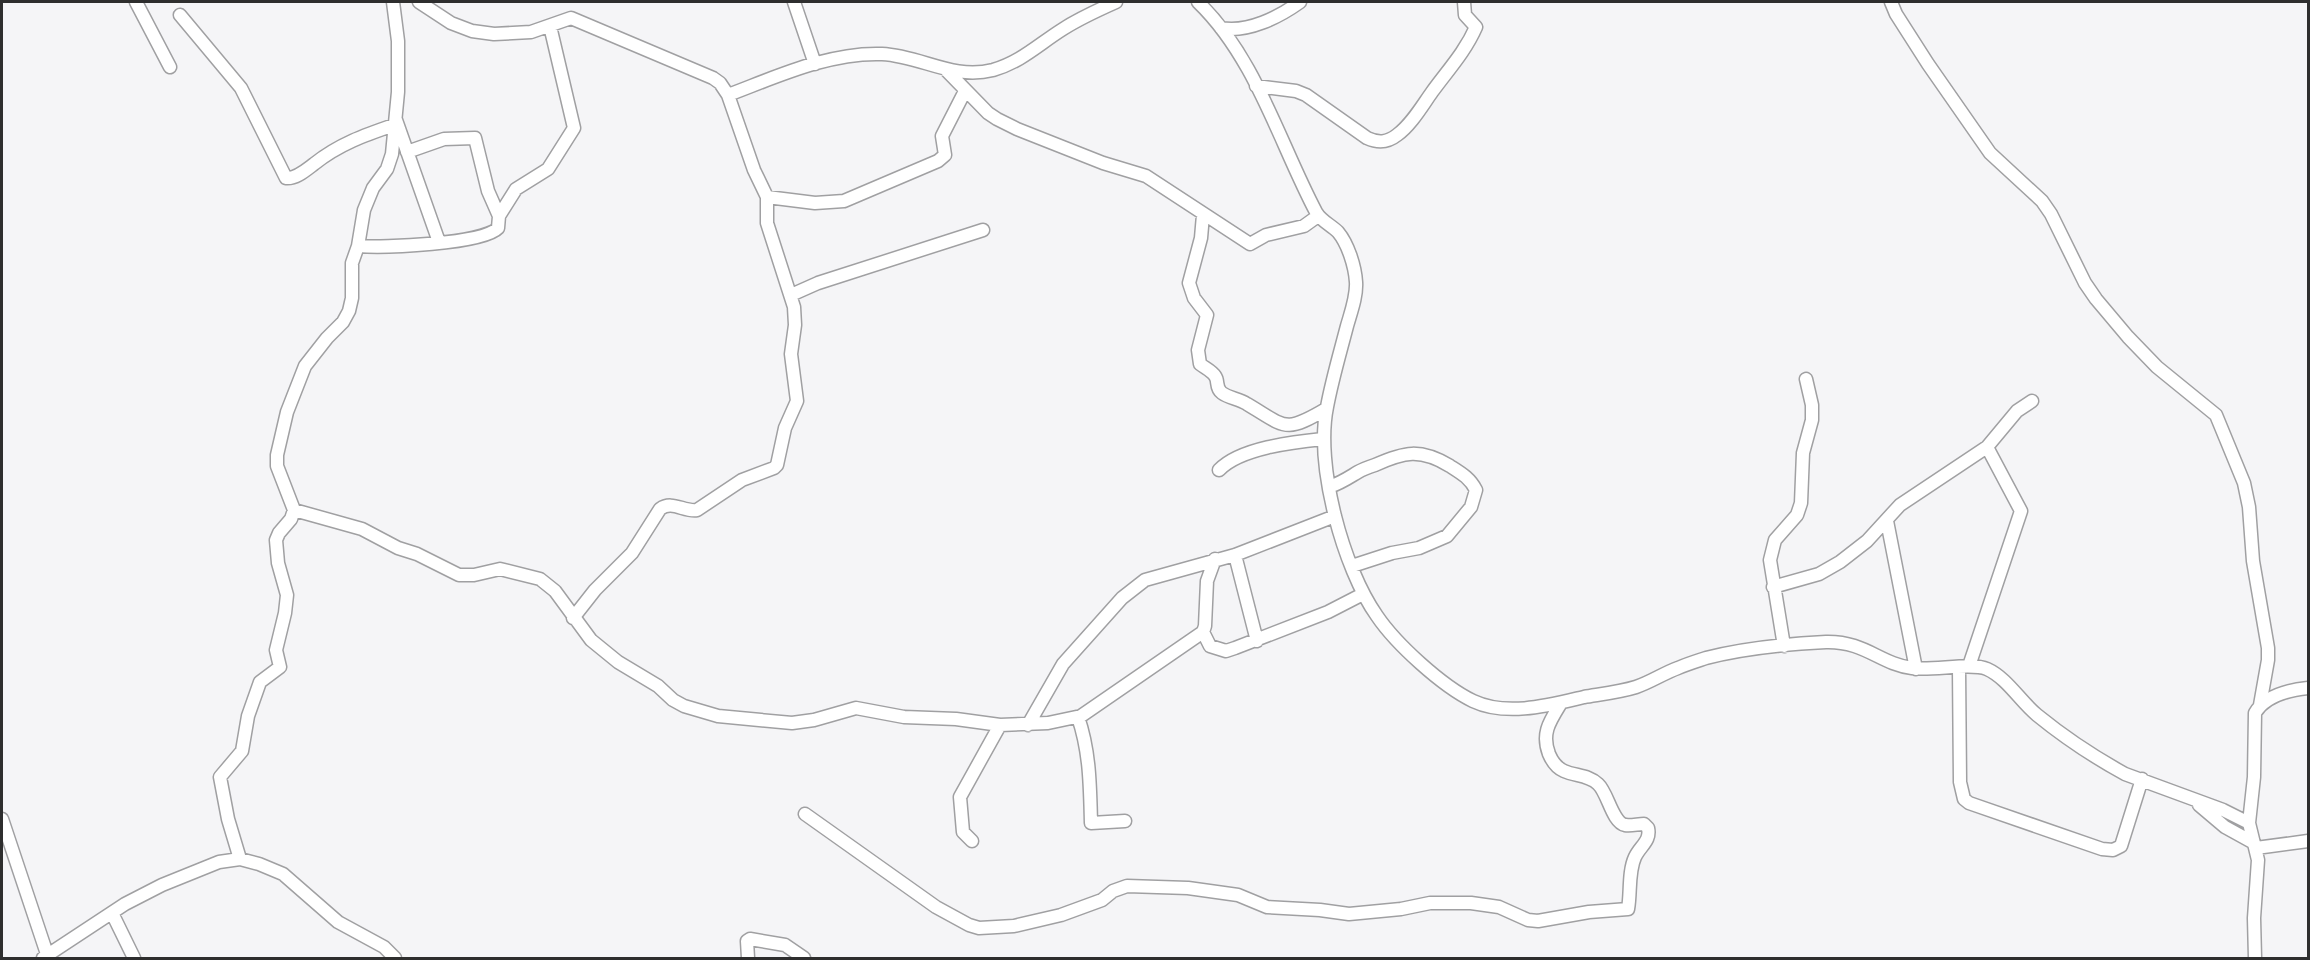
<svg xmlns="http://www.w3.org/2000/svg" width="2310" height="960" viewBox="0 0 2310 960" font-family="Raleway,sans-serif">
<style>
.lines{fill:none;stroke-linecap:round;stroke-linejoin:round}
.street-casing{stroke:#a0a0a2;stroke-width:15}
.street{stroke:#fff;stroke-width:12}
</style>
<rect width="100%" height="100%" fill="#f5f5f7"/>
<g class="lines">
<defs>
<path id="street" d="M 136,2 L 170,67
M 419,2 L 451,23 L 472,31 L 494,34 L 531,32 L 571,18 L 713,78 L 720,83 L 728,95 L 754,170 L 767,197 L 767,223 L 794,307 L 795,325 L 791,354 L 797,401 L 785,428 L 777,465 L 774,468 L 742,480 L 697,510 C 684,512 672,500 660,509 L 632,553 L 595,590 L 573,618
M 794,2 L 815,64
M 1198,2 C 1256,58 1279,142 1316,212 C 1321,221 1331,225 1338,232 C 1348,244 1355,266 1356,282 C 1357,296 1351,312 1347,326 C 1340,353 1332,380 1327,407 C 1315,465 1343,568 1377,616 C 1396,644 1442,686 1473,701 C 1507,717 1550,705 1584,697 C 1602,694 1620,692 1636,687 C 1651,682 1664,673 1678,668 C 1687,664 1697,661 1706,658 C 1744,648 1787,644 1826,642 C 1865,641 1880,664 1912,668 C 1933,671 1972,662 1987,669 C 2007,678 2020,701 2037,715 C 2064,737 2094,757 2125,774 L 2223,810 L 2249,823 L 2258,860 L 2254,918 L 2255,958
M 1891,2 L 1896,14 L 1928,64 L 1990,153 L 2042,201 L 2051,214 L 2085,283 L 2096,299 L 2128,337 L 2157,367 L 2216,415 L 2244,483 L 2249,507 L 2253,561 L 2268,648 L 2268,660 L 2260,705
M 180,15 L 241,88 L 286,178 C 296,179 306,170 314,164 C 339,144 365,135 394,125
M 1221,28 C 1248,33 1279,17 1300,2
M 947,71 L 988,113 L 997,119 L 1017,129 L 1103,163 L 1146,176 L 1250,244 L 1266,235 L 1304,226 L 1318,216
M 1256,86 L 1296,91 L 1306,95 L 1367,138 C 1378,143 1387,143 1397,135 C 1411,125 1422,106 1432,92 C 1448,70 1465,52 1476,27 L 1465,15 L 1464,2
M 728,95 C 776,77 829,52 882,54 C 922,56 952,80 993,70 C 1021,62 1039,44 1063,29 C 1080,18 1098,10 1116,2
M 396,120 L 439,242
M 767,197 L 815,203 L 844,201 L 938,161 L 945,155 L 942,136 L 965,91
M 1203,215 L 1201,238 L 1189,283 L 1194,298 L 1207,315 L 1198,350 L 1200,364 C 1205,368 1212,371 1215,376 C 1219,381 1215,388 1222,393 C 1229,398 1239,399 1247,404 C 1286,427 1284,434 1326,409
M 499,216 L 516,189 L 548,169 L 574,128 L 550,26
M 358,246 C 383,248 483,244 498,228 L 499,216 L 488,191 L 475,138 L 444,139 L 407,152
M 791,295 L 818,283 L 983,230
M 1219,470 C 1240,448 1293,442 1323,439
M 1329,487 C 1341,483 1348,478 1358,472 C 1363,469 1369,467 1375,465 C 1404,452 1420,448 1450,466 C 1461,473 1470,478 1476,490 L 1471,507 L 1447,536 L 1419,548 L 1392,553 L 1352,566
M 294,510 L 362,529 L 398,548 L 417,554 L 459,575 L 474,575 L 500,569 L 540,579 L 555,591 L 591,640 L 618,662 L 658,686 L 673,700 L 684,706 L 718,716 L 792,723 L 814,720 L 856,708 L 904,717 L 956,719 L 1000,725 L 1048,723 L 1081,716 L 1203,632 L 1205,626 L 1207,581 L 1215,559
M 1887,521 L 1916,669
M 1235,555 L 1257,641
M 1773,587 L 1819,574 L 1840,562 L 1867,541 L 1900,505 L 1987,447 L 2017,411 L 2032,401
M 1203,632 L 1210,646 L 1226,651 L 1235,648 L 1328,612 L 1363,594
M 1784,646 L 1770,560 L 1775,540 L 1797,515 L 1801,503 L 1803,453 L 1812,420 L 1812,405 L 1806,379
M 1969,666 L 2021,511 L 1987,447
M 1959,668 L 1960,782 L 1964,799 L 1969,803 L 2102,849 L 2113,850 L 2121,846 L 2142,779
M 1078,717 C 1090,752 1090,786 1091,823 L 1125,821
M 1028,725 L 1063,664 L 1122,598 L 1145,580 L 1235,555 L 1335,516
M 2199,805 L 2225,827 L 2254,843
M 805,814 L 936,907 L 969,925 L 979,928 L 1014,926 L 1061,915 L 1102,900 L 1113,891 L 1127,886 L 1188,888 L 1238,895 L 1267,907 L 1320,910 L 1349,914 L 1401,909 L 1430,903 L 1471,903 L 1499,907 L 1528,920 L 1538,921 L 1589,912 L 1628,909 C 1631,893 1628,872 1635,857 C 1640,846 1651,841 1648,828 L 1644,824 C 1638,824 1631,826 1625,825 C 1612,822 1608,793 1598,784 C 1589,775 1575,776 1564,771 C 1557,768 1552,761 1549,754 C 1541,733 1550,721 1561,703
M 2,819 L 47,954
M 2249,823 L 2254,777 L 2255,713 C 2265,696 2289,690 2308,688
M 972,841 L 963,832 L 960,797 L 1000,725
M 2256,848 L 2308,841
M 240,859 L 228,819 L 220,777 L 242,751 L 248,716 L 260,682 L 280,667 L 276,650 L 285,613 L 287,595 L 278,563 L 276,540 L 279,533 L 291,519 L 294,510 L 277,466 L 277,455 L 287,412 L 305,366 L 327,338 L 343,322 L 349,311 L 352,298 L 352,263 L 358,246 L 364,210 L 373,188 L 387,169 L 392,154 L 398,92 L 398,41 L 393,2
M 112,913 L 134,958
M 43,958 L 125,904 L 162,885 L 219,862 L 240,859 L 259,864 L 283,874 L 338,922 L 384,947 L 395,958
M 748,958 L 747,941 L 750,939 L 785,945 L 804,958"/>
</defs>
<use href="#street" class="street-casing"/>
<use href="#street" class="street"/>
</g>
<rect width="2310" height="960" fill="none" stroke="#2e2e2e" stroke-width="6"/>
</svg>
